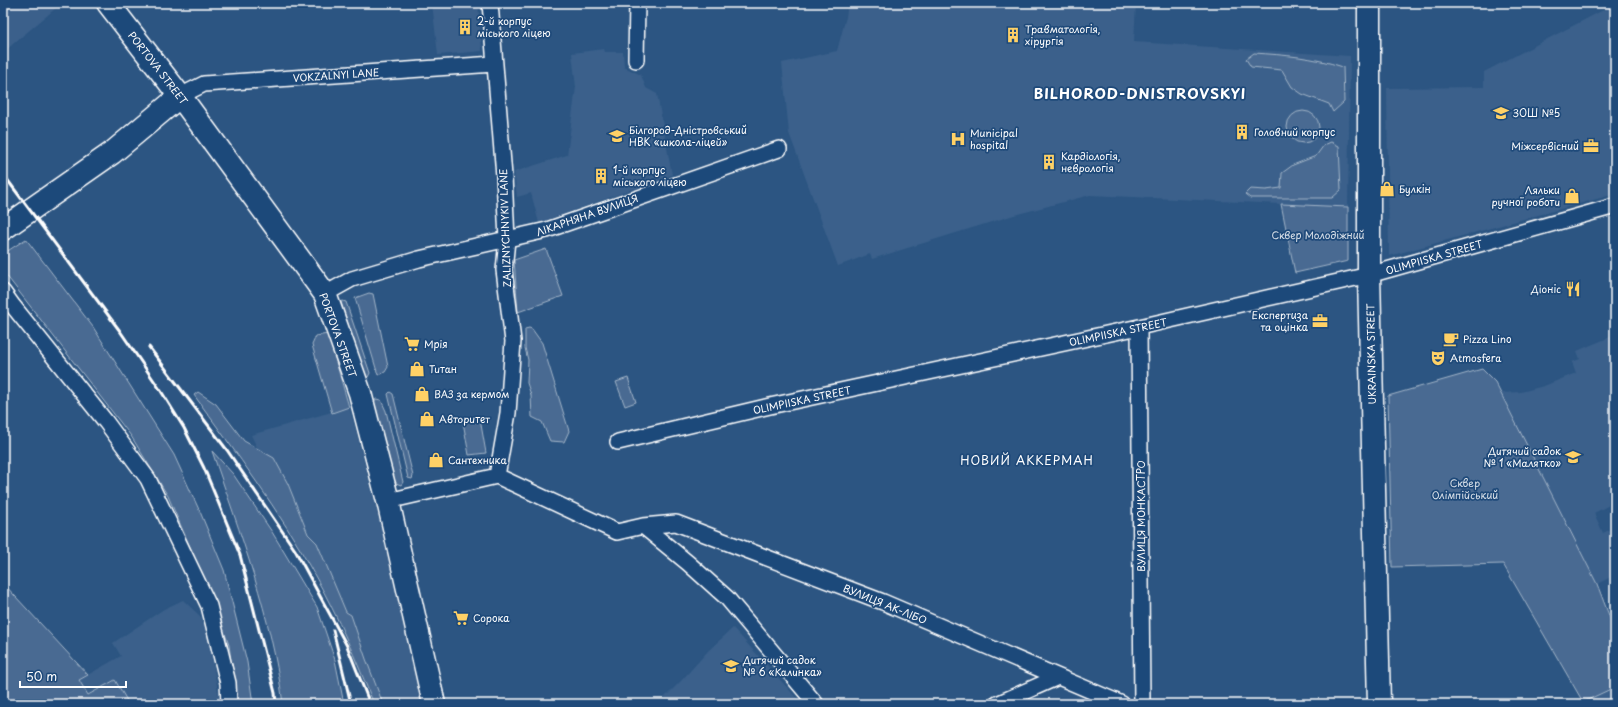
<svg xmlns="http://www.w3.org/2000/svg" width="1618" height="707" viewBox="0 0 1618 707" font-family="'Playpen Sans',sans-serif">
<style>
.built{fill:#3b618b}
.green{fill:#486b92;stroke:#a4b5c8}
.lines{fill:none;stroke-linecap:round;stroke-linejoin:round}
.street-casing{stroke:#fff;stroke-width:18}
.secondary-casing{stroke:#fff;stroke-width:25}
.street{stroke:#1f4a7a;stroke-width:15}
.secondary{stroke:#1f4a7a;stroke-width:22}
.rail{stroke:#fff;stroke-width:3}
.labels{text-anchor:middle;stroke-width:3.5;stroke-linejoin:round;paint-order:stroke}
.poi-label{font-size:10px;fill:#fff;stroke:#1f4a7a;text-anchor:start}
.street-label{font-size:10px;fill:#fff;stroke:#1f4a7a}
.park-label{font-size:10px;fill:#dae1e9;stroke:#1f4a7a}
.quarter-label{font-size:12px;letter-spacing:1px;fill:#fff;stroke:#1f4a7a}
.district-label{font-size:14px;font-weight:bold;letter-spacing:1px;fill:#fff;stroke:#1f4a7a}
</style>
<rect width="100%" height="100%" fill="#2c5582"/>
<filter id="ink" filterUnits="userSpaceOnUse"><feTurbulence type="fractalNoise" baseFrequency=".025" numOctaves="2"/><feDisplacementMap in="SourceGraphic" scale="8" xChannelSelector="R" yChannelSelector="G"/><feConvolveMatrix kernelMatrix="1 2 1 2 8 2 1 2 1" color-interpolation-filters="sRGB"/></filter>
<g filter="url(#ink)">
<path class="built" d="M 3,3 L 62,3 L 7,49 L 3,68 Z
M 432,3 L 478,3 L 482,51 L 438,55 Z
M 848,3 L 1136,3 L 1134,42 L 1350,56 L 1348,207 L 1090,195 L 1014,215 L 872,259 L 870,254 L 838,266 L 789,133 L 782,63 L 837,51 L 846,17 Z
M 1615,4 L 1615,194 L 1389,256 L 1387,88 L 1484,87 L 1484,72 Z
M 604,49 L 605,52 L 623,52 L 624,67 L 641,75 L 646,88 L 657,94 L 672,175 L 539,223 L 531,193 L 517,197 L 514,172 L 567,155 L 576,87 L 572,53 Z
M 1615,335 L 1615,502 L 1594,513 L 1603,533 L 1615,527 L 1615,575 L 1597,584 L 1500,393 L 1521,392 L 1544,386 L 1576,373 L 1572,362 L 1580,359 L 1577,351 Z
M 349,407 L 355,427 L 422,682 L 426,704 L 377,704 L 311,558 L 251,435 Z
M 183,600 L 200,616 L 208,633 L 220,704 L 129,704 L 115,680 L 88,696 L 79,680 L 121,656 L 113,643 L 164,609 Z
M 733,628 L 802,704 L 658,704 L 681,681 L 708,651 Z
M 1615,687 L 1615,704 L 1577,704 L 1583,702 Z"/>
<path class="green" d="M 1254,53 C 1285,55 1313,57 1343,67 L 1344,102 L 1333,112 L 1329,104 L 1302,94 L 1292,87 L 1282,70 L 1251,67 L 1246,59 Z
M1287 127a16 16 0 1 1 32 0a16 16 0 1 1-32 0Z
M 1331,142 L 1339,146 L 1341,190 L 1332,198 L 1250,198 L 1245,194 L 1250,189 L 1266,190 L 1281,188 L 1282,173 L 1293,165 L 1316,156 L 1324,145 Z
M 1281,204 L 1348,207 L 1348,261 L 1295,273 Z
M 26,239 L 93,327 L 174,455 L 201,514 L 224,570 L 247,662 L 253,704 L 237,704 L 229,645 L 212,598 L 168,496 L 131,436 L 6,275 L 6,252 Z
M 546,249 L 563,296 L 518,312 L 514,260 Z
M 369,293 L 373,294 L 388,367 L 385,372 L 378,375 L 355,298 Z
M 343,301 L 346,302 L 370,373 L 368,377 L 365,376 L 341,302 Z
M 529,328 L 532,329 L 542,343 L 569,431 L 564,442 L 550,441 L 542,422 L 532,417 L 531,395 L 527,383 L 528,360 L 525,348 L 525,329 Z
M 328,334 L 349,407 L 332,413 L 312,345 L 316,336 Z
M 1482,369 L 1495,382 L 1597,584 L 1615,631 L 1615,687 L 1583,702 L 1503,564 L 1392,567 L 1388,396 Z
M 628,378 L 636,402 L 625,406 L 616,382 Z
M 198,392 L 216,404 L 244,441 L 274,458 L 288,484 L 308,534 L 317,543 L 346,612 L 351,615 L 366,659 L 383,704 L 374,704 C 356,660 338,616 314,574 C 280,511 236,453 194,395 Z
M 390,392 L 393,394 L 413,476 L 412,479 L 408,478 L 388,394 Z
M 376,399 L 381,400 L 386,411 L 403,482 L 401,485 L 396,483 L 391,473 L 374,403 Z
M 480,419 L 486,453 L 469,455 L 463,422 Z
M 212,451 L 233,474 L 272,532 L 317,607 L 335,660 L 344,704 L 283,704 C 272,617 240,533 212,451 Z
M 3,583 L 88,675 L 79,680 L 88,695 L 115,680 L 129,704 L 3,704 Z"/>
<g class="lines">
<defs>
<path id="street" d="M 490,3 L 504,176 L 507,240 L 504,270 L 513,341 L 508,413 L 497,476
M 636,60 L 637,3
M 180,96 L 204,84 L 494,64
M 3,292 L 13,306 L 106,422 L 148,479 L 209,606 L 228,683 L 229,704
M 325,294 L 352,279 L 419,259 L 547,230 L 779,149
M 1139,327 L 1142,704
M 618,442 L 770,406 L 1139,327 L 1369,275 L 1615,206
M 388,501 L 497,476 L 617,532 L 643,526 L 676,523 L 883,602 L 1122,704
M 643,526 L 688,563 L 727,598 L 816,704
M 997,704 L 1058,677"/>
<path id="secondary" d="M 108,3 L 180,96 L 325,294 L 360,393 L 388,501 L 434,704
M 1369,3 L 1369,275 L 1379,704
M 3,229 L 112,153 L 180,96"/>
</defs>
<use href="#street" class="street-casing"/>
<use href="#secondary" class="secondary-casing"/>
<use href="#street" class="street"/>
<use href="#secondary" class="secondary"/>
<path class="rail" d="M 3,174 L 120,331 L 161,391 L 184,428 L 204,468 L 240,555 L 275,693 L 276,704
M 149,347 L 227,450 L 295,550 L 347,646 L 370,704
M 333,630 L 351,704"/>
</g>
</g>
<defs>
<symbol id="building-bare" viewBox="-9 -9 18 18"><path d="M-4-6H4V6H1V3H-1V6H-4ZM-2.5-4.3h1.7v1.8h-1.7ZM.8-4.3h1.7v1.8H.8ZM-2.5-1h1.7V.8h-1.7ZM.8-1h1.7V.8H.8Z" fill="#ffd166" stroke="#1f4a7a" stroke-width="2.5" paint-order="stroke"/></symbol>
<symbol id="school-bare" viewBox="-9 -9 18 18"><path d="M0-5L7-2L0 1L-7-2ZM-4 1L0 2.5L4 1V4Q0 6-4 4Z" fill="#ffd166" stroke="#1f4a7a" stroke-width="2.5" paint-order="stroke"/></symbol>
<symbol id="hospital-bare" viewBox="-9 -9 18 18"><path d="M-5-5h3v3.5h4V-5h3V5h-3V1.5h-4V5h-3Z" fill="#ffd166" stroke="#1f4a7a" stroke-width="2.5" paint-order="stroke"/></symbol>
<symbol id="office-bare" viewBox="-9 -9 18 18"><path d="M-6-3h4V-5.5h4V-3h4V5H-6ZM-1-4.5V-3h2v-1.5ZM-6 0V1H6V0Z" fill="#ffd166" stroke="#1f4a7a" stroke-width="2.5" paint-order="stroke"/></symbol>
<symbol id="shop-bare" viewBox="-9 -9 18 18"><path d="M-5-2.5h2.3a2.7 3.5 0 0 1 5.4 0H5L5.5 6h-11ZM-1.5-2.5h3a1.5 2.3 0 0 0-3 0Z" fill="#ffd166" stroke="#1f4a7a" stroke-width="2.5" paint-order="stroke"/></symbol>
<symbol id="restaurant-bare" viewBox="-9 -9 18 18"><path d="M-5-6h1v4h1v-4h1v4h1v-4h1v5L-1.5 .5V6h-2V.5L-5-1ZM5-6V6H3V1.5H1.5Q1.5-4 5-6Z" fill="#ffd166" stroke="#1f4a7a" stroke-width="2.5" paint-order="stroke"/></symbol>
<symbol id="cafe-bare" viewBox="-9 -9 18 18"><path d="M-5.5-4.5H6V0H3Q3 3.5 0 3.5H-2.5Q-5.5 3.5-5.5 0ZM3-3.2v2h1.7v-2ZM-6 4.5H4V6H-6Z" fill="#ffd166" stroke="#1f4a7a" stroke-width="2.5" paint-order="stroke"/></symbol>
<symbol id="supermarket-bare" viewBox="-9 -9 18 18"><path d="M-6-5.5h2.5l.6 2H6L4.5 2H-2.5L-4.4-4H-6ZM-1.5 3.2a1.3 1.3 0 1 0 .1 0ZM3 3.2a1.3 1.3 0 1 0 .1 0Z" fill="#ffd166" stroke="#1f4a7a" stroke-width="2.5" paint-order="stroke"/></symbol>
<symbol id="theatre-bare" viewBox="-9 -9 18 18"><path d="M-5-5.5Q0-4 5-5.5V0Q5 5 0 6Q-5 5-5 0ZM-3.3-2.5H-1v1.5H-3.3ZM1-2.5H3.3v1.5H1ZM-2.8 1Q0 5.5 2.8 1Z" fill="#ffd166" stroke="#1f4a7a" stroke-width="2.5" paint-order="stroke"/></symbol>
</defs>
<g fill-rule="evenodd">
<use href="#building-bare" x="454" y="16" width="22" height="22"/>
<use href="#building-bare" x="1002" y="24" width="22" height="22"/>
<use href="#school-bare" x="1490" y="102" width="22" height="22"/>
<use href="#building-bare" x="1231" y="121" width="22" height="22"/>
<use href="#school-bare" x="606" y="125" width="22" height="22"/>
<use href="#hospital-bare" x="947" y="128" width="22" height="22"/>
<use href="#office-bare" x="1580" y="135" width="22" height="22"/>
<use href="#building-bare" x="1038" y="151" width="22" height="22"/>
<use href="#building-bare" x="590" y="165" width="22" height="22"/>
<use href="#shop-bare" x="1376" y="178" width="22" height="22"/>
<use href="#shop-bare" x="1561" y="185" width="22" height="22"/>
<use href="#restaurant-bare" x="1562" y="278" width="22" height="22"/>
<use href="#office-bare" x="1309" y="310" width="22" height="22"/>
<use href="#cafe-bare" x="1440" y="328" width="22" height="22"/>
<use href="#supermarket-bare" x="401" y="333" width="22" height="22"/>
<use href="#theatre-bare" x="1427" y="347" width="22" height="22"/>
<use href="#shop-bare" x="406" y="358" width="22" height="22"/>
<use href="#shop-bare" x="411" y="383" width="22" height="22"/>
<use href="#shop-bare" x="416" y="408" width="22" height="22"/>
<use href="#school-bare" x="1562" y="446" width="22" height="22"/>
<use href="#shop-bare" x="425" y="449" width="22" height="22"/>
<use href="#supermarket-bare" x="450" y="607" width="22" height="22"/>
<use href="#school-bare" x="720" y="655" width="22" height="22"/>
</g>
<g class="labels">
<g class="poi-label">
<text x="477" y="25">2-й корпус<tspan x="477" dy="12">міського ліцею</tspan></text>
<text x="1025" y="33">Травматологія,<tspan x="1025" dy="12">хірургія</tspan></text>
<text x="1513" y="117">ЗОШ №5</text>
<text x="629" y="134">Білгород-Дністровський<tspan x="629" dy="12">НВК «школа-ліцей»</tspan></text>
<text x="1254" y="136">Головний корпус</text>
<text x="970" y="137">Municipal<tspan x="970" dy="12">hospital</tspan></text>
<text x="1579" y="150" text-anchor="end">Міжсервісний</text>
<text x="1061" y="160">Кардіологія,<tspan x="1061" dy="12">неврологія</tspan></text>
<text x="613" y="174">1-й корпус<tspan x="613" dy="12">міського ліцею</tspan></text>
<text x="1399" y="193">Булкін</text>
<text x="1560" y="194" text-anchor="end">Ляльки<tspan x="1560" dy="12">ручної роботи</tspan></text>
<text x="1561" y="293" text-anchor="end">Діоніс</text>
<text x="1308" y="319" text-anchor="end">Експертиза<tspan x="1308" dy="12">та оцінка</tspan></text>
<text x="1463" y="343">Pizza Lino</text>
<text x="424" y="348">Мрія</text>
<text x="1450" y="362">Atmosfera</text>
<text x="429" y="373">Титан</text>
<text x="434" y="398">ВАЗ за кермом</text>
<text x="439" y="423">Авторитет</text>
<text x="1561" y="455" text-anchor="end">Дитячий садок<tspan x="1561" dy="12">№ 1 «Малятко»</tspan></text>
<text x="448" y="464">Сантехника</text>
<text x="473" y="622">Сорока</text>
<text x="743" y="664">Дитячий садок<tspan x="743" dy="12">№ 6 «Калинка»</tspan></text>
</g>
<g class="street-label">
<text transform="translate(158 68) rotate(52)" y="4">PORTOVA STREET</text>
<text transform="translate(336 75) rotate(-4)" y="4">VOKZALNYI LANE</text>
<text transform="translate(587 215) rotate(-19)" y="4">ЛІКАРНЯНА ВУЛИЦЯ</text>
<text transform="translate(505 228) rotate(-92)" y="4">ZALIZNYCHNYKIV LANE</text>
<text transform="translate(1434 257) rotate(-16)" y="4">OLIMPIISKA STREET</text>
<text transform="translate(1118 332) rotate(-12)" y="4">OLIMPIISKA STREET</text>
<text transform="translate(338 335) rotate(70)" y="4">PORTOVA STREET</text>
<text transform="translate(1371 354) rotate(-91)" y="4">UKRAINSKA STREET</text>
<text transform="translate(802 400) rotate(-12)" y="4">OLIMPIISKA STREET</text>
<text transform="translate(1141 516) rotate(-90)" y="4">ВУЛИЦЯ МОНКАСТРО</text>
<text transform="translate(885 604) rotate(22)" y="4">ВУЛИЦЯ АК-ЛІБО</text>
</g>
<g class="park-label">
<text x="1318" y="239">Сквер Молодіжний</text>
<text x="1465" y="487">Сквер<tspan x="1465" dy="12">Олімпійський</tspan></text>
</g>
<g class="quarter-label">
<text x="1027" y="465">НОВИЙ АККЕРМАН</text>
</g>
<g class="district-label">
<text x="1140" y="99">BILHOROD-DNISTROVSKYI</text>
</g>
</g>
<rect width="1618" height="707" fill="none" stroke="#1f4a7a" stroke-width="16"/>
<rect x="8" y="8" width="1602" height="691" fill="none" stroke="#fff" stroke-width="1.5" filter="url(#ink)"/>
<path d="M20 681v6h106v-6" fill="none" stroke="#ffffff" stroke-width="2"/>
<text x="26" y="681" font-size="12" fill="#ffffff" stroke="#1f4a7a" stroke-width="3" paint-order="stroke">50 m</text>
</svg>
